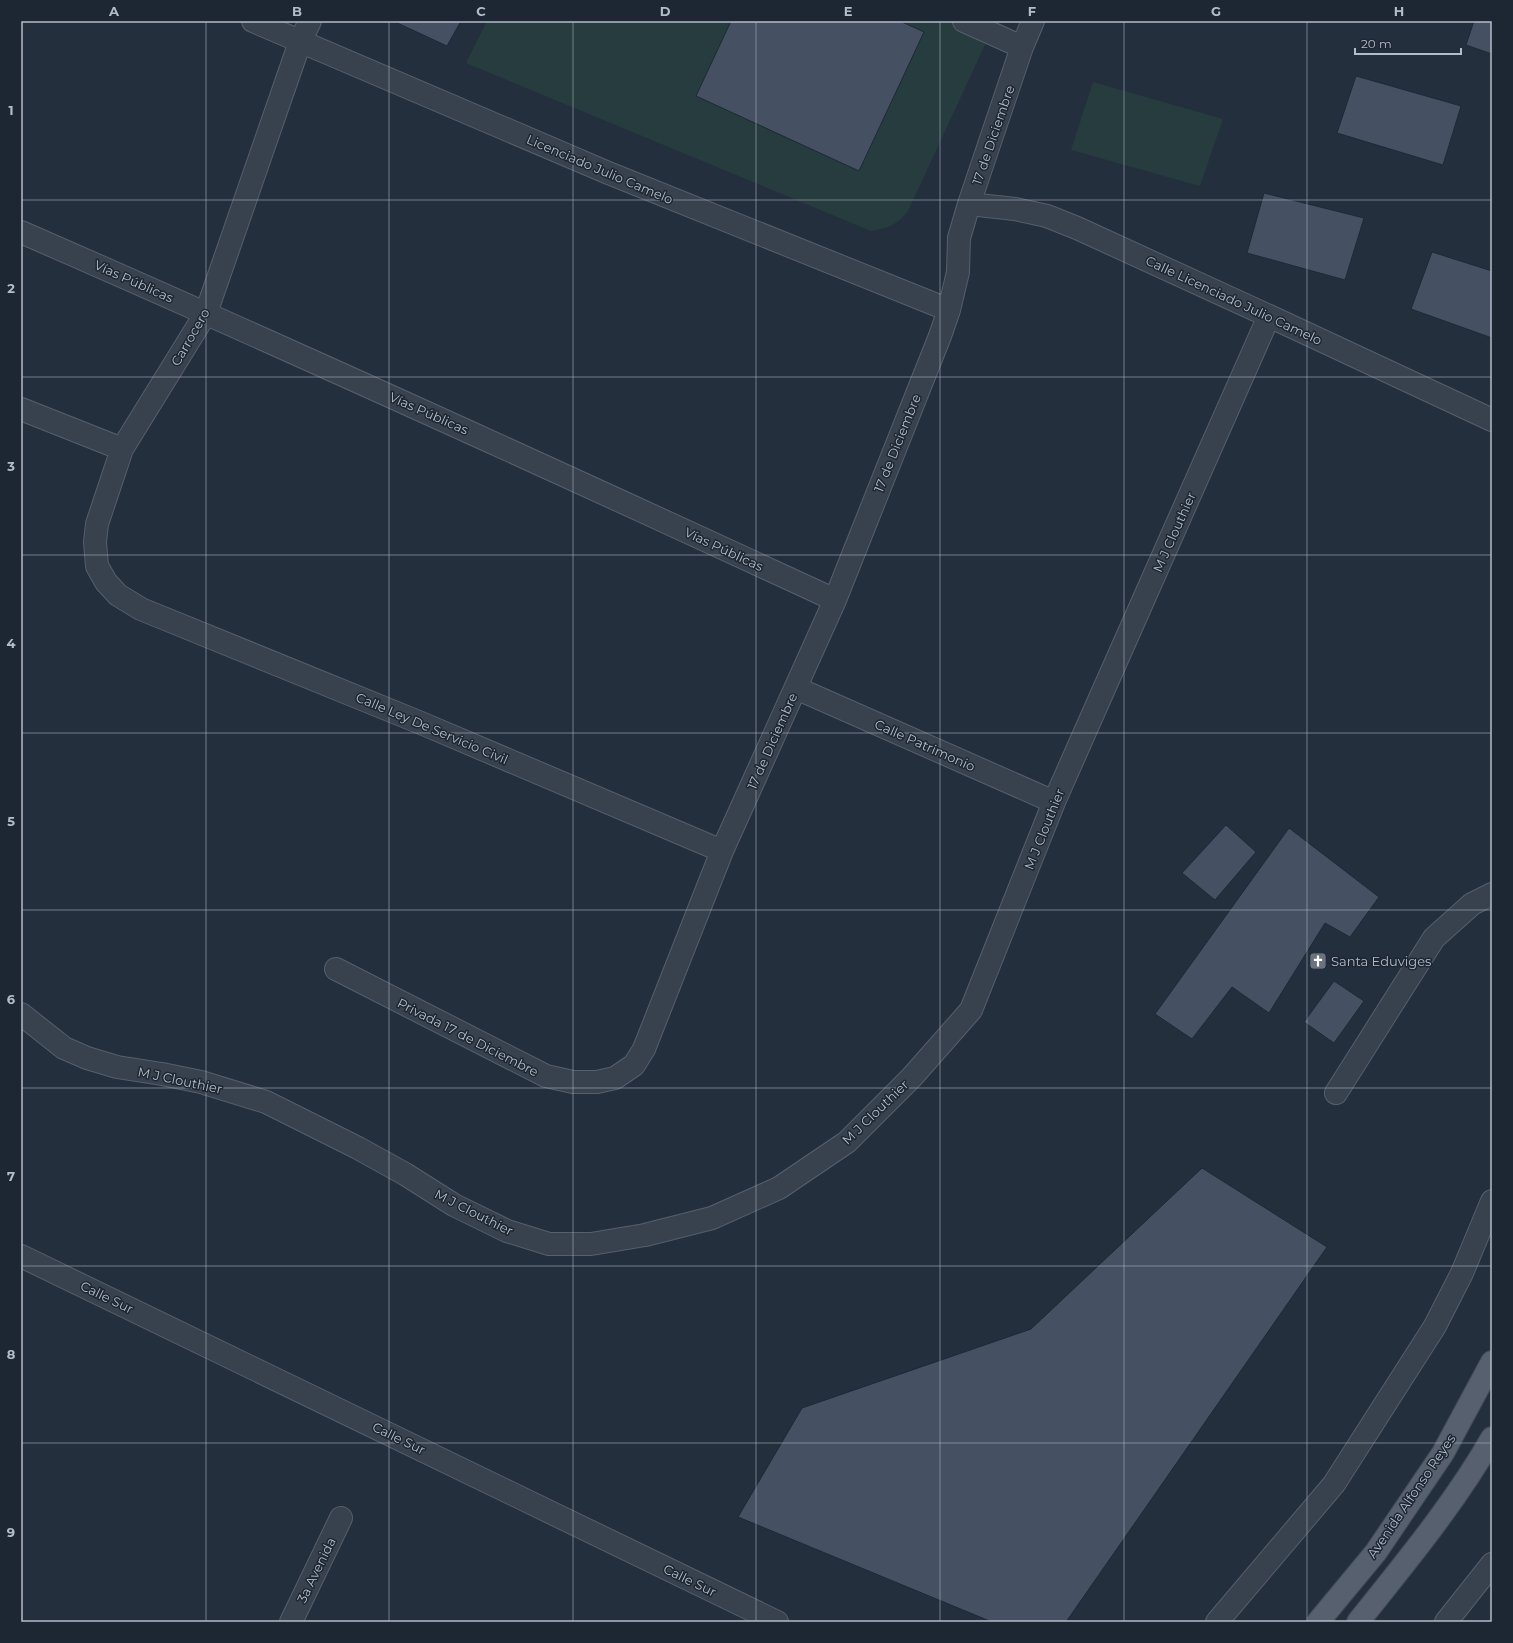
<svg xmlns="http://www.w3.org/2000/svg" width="1513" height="1643" viewBox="0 0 1513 1643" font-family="Montserrat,sans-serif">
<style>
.green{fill:#263c3f}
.building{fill:#455162;stroke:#1f2835}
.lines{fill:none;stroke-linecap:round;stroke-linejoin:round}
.minor-casing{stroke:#565f6c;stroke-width:24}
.major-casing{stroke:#414a57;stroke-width:24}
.minor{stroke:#38414e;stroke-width:22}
.major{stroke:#56606e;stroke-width:22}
.grid{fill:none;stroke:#b4bcc9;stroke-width:1;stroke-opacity:0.55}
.labels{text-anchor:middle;stroke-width:3;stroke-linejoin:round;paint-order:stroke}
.street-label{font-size:13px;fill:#b4bcc9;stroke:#1d2633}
.poi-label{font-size:13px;fill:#b4bcc9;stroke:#1d2633;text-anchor:start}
.neatline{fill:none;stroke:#b4bcc9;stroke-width:1.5}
.grid-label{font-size:13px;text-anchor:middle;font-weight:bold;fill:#b4bcc9}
</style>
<rect width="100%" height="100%" fill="#242f3e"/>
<path class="green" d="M 487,21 L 996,21 L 908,211 C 896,226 890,227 871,231 L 466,63 Z
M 1093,82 L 1223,119 L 1200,186 L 1071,150 Z"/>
<path class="building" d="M 393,21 L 461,21 L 447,46 Z
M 731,21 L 900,21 L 924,32 L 859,171 L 696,96 Z
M 1474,21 L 1492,21 L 1492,54 L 1466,45 Z
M 1356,76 L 1461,106 L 1443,165 L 1337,133 Z
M 1264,193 L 1364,218 L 1345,280 L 1247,253 Z
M 1432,252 L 1492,271 L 1492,338 L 1411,309 Z
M 1226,825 L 1256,852 L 1215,900 L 1182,873 Z
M 1289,828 L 1379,897 L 1350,937 L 1325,923 L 1269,1013 L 1232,987 L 1192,1039 L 1155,1014 Z
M 1334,981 L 1364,1001 L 1334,1043 L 1304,1022 Z
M 1202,1168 L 1327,1247 L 1066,1622 L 992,1622 L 738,1517 L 802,1408 L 1031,1329 Z"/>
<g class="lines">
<defs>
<path id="minor" d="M 253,21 L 606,172 L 949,310
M 310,21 L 300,42 L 206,313 L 122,449 L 97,524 L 95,542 L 97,566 L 106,582 L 118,595 L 141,609 L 421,723 L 722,851
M 964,21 L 1022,47
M 969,204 L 1015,209 L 1047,216 L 1077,228 L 1269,316 L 1492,420
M 21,232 C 294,351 565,475 835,600
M 21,409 L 122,449
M 796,688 L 1054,802
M 336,969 L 546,1076 L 573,1082 L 597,1082 L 615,1078 L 634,1065 L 644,1049 L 722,851 L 835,600 L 940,336 L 949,310 L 958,272 L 959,238 L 969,204 L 1022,47 L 1033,21
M 21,1014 L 64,1048 L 87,1058 L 117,1067 L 162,1074 L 201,1082 L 266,1102 L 358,1148 L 405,1174 L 454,1205 L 507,1231 L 549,1244 L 591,1244 L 645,1235 L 712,1218 L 779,1188 L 847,1142 L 912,1077 L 971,1010 L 1054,802 L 1269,316
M 1336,1093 L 1434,938 L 1472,904 L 1492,894
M 21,1256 L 777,1622
M 291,1622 L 341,1518
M 1217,1622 L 1334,1484 L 1435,1326 L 1462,1273 L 1492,1201
M 1446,1622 L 1492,1564"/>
<path id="major" d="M 1318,1622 L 1376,1552 L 1443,1453 L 1492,1362
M 1358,1622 C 1405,1563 1455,1503 1492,1438"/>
</defs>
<use href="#minor" class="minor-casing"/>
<use href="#major" class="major-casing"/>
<use href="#minor" class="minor"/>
<use href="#major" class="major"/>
</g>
<path class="grid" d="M 206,21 L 206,1622M 389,21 L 389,1622M 573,21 L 573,1622M 756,21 L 756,1622M 940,21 L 940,1622M 1124,21 L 1124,1622M 1307,21 L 1307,1622M 21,200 L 1492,200M 21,377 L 1492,377M 21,555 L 1492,555M 21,733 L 1492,733M 21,910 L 1492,910M 21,1088 L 1492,1088M 21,1266 L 1492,1266M 21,1443 L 1492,1443"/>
<defs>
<symbol id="church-square" viewBox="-11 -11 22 22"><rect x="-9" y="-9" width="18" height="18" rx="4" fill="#6b7280" stroke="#1d2633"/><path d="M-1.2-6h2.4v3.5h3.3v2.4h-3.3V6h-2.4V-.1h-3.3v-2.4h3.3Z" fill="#fff"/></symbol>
</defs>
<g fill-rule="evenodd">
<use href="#church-square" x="1308" y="951" width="20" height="20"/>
</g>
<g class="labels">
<g class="street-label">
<text transform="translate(993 135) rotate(-71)" y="5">17 de Diciembre</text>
<text transform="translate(600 169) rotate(23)" y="5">Licenciado Julio Camelo</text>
<text transform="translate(134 281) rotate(24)" y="5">Vías Públicas</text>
<text transform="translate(1234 300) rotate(25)" y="5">Calle Licenciado Julio Camelo</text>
<text transform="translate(190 337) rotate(-60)" y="5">Carrocero</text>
<text transform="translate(429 413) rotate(24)" y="5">Vías Públicas</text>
<text transform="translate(897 443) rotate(-68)" y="5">17 de Diciembre</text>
<text transform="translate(1174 532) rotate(-66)" y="5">M J Clouthier</text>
<text transform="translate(724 549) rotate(25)" y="5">Vías Públicas</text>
<text transform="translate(432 728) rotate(23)" y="5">Calle Ley De Servicio Civil</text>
<text transform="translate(772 741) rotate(-66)" y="5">17 de Diciembre</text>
<text transform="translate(925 745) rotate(24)" y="5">Calle Patrimonio</text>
<text transform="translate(1044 829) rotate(-68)" y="5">M J Clouthier</text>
<text transform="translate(468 1037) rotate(27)" y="5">Privada 17 de Diciembre</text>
<text transform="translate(180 1080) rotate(12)" y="5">M J Clouthier</text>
<text transform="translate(875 1112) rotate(-44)" y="5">M J Clouthier</text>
<text transform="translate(474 1212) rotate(27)" y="5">M J Clouthier</text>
<text transform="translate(107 1297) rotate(26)" y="5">Calle Sur</text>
<text transform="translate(399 1438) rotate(26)" y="5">Calle Sur</text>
<text transform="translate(1411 1496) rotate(-56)" y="5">Avenida Alfonso Reyes</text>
<text transform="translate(316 1570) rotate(-64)" y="5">3a Avenida</text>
<text transform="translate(690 1580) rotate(26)" y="5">Calle Sur</text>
</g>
<g class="poi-label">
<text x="1331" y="966">Santa Eduviges</text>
</g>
</g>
<rect width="1513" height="1643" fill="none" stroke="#1d2633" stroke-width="44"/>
<path d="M1355 48v6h106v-6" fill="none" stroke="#b4bcc9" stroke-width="2"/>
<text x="1361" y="48" font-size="12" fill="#b4bcc9" stroke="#1d2633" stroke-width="3" paint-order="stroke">20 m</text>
<rect x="22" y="22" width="1469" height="1599" class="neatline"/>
<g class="grid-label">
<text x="114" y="16">A</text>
<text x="297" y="16">B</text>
<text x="481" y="16">C</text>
<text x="665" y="16">D</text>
<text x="848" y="16">E</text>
<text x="1032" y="16">F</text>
<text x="1216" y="16">G</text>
<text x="1399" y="16">H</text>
<text x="11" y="115">1</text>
<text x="11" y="293">2</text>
<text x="11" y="471">3</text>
<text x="11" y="648">4</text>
<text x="11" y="826">5</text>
<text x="11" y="1004">6</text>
<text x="11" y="1181">7</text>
<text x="11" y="1359">8</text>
<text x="11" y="1537">9</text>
</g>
</svg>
